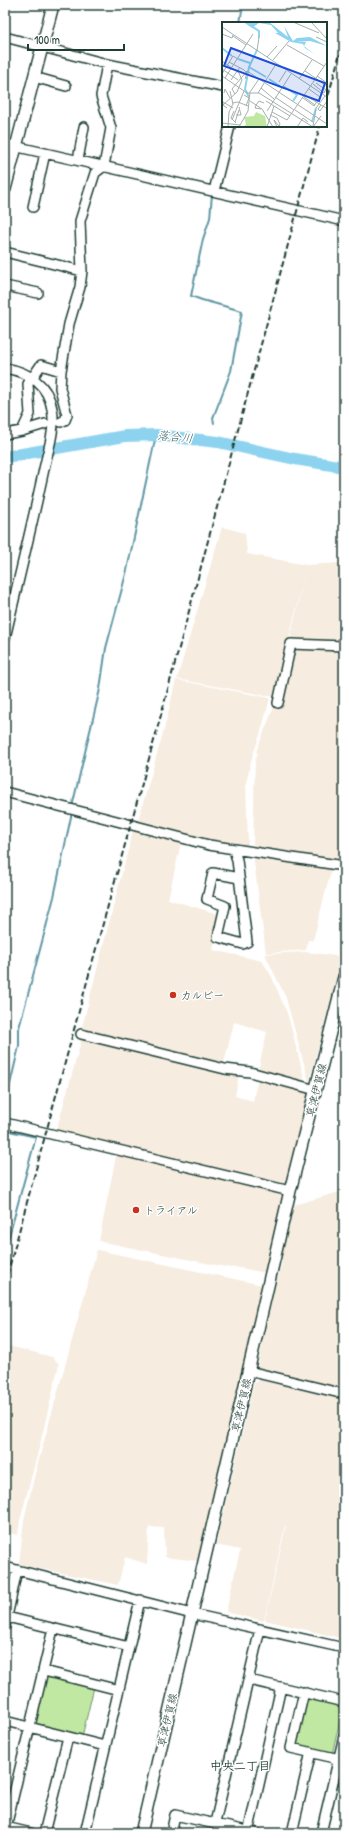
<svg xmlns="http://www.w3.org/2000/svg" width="349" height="1838" viewBox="0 0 349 1838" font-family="'Patrick Hand','Klee One',sans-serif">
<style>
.built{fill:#f6ecdf}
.green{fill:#c0e8a3;stroke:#70926c}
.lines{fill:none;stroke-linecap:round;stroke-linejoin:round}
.stream{stroke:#6197a4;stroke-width:2}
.river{stroke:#8dd3ef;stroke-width:12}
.minor-casing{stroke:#1f3d34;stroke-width:12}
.major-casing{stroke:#1f3d34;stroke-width:14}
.minor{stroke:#fff;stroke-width:9}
.major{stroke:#fff;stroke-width:11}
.rail{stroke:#1f3d34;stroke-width:2;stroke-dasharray:6 3;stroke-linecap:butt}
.poi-dot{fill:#c8321e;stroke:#fff;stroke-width:1.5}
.labels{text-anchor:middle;stroke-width:3;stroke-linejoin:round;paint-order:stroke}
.poi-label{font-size:11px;fill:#1f3d34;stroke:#fff;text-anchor:start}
.street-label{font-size:11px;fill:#1f3d34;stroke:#fff}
.water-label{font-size:12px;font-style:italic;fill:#3a6263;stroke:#fff}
.neighbourhood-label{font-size:12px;font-weight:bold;fill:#1f3d34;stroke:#fff}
.inset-river{fill:none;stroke:#8dd3ef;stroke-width:2}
.inset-road{fill:none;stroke:#a5b1ae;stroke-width:1}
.view{fill:#1d4ed8;fill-opacity:0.15;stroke:#1d4ed8;stroke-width:2}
.inset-edge{fill:none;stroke:#1f3d34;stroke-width:2}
</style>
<rect width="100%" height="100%" fill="#fff"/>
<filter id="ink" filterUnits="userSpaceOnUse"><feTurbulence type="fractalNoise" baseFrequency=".025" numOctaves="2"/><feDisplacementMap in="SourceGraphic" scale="8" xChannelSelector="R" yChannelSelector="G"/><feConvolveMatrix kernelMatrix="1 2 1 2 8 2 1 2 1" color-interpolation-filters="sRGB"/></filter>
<g filter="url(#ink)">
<path class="built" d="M 222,527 L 245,533 L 247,554 L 306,565 L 344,563 L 344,642 L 290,640 L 306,568 L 275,697 L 177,679 Z
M 298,647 L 344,649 L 344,861 L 253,849 L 255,761 L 258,753 L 256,752 L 274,707 L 281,705 L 294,651 Z
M 176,680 L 270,698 L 260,735 L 252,757 L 246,783 L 248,848 L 202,840 L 137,824 L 164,730 Z
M 133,831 L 181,843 L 168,899 L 221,915 L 213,950 L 262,961 L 271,975 L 288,1016 L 302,1070 L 305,1085 L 258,1071 L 267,1032 L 234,1022 L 223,1067 L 81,1031 Z
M 253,855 L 332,867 L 313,940 L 308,940 L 306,950 L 266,953 Z
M 307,952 L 342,957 L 309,1082 L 286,998 L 265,954 Z
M 82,1038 L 239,1074 L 235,1096 L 253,1101 L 258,1078 L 310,1092 L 286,1184 L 58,1131 L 57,1128 Z
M 117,1151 L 279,1192 L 282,1199 L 267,1273 L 235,1267 L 230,1268 L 99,1241 Z
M 343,1191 L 344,1191 L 344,1390 L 257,1369 L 274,1291 L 282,1263 L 282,1255 L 294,1205 Z
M 97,1250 L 262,1285 L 198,1561 L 165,1557 L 164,1528 L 149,1527 L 147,1564 L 125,1557 L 118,1585 L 19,1564 L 24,1520 L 35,1474 Z
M 5,1345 L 52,1357 L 59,1364 L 40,1444 L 20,1520 L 18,1535 L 5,1532 Z
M 260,1380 L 344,1400 L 344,1639 L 265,1620 L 286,1526 L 255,1520 L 285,1526 L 264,1621 L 226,1612 L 240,1550 L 216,1545 L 254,1383 Z"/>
<path class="green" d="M 51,1676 L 94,1687 L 82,1737 L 38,1725 L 35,1720 L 45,1678 Z
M 306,1697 L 342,1705 L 343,1708 L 332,1754 L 294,1745 Z"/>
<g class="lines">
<path class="stream" d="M 240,23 L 243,5
M 212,194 L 210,218 L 203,239 L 191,296 L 202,300 L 242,311 L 231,371 L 213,418 L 214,423
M 72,807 L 100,689 L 106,648 L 127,570 L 156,435
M 5,1106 L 19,1046 L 19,1028 L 54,897 L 72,812
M 5,1130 L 36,1137 L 5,1251"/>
<path class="river" d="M 5,457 L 125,436 L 156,435 L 218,442 L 295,459 L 344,467"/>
<defs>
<path id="minor" d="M 5,37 L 107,64 L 223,87
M 34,77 L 66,86
M 5,144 L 344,221
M 78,160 L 84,127
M 214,191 L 230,126
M 33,207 L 45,153
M 5,252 L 82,271
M 5,286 L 38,293
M 5,368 C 28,372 48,384 52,409 C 56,428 48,450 44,469 C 32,525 18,582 5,638
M 61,422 L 65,420 L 67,415 L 60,388 L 61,371
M 22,431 L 45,424
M 5,434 L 22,431 L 30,414 L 28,384 L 41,365 L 61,371 L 69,324 L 80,287 L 82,271 L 80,221 L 95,173 L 104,166 L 111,128 L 101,96 L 107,64
M 278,703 L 291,644 L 344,646
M 5,792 L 209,845 L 344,866
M 234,850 L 237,860 L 247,942 L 243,944 L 218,937 L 225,906 L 207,899 L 213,873 L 239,878
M 81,1034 L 225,1069 L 250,1072 L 316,1090
M 5,1123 L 290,1191
M 249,1371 L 344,1394
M 5,1567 L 192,1614 L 344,1648
M 7,1617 L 129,1647
M 5,1626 L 17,1570
M 44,1671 L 119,1690
M 249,1680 L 344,1702
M 304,1692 L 291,1748 L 344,1760
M 5,1721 L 105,1746
M 215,1823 L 260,1629
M 5,1827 L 31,1833
M 6,1827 L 53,1629
M 44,1833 L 68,1737
M 85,1833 L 140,1600
M 171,1833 L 175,1815 L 256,1833
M 248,1833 L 281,1687
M 292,1833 L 311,1752
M 321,1833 L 344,1736"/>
<path id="major" d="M 5,189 L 53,5
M 141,1833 L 290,1191 L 344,977"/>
</defs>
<use href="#minor" class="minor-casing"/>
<use href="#major" class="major-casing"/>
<use href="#minor" class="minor"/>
<use href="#major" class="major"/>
<path class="rail" d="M 326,104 L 344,39
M 5,1283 L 97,945 L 155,737 L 320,126"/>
</g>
</g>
<g class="poi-dot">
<circle cx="173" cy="995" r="4"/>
<circle cx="136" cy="1210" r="4"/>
</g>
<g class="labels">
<g class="poi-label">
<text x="181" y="999">カルビー</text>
<text x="144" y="1214">トライアル</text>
</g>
<g class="street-label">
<text transform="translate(316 1090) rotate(-76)" y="4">草津伊賀線</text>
<text transform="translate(241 1405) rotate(-77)" y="4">草津伊賀線</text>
<text transform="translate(167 1720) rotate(-77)" y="4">草津伊賀線</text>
</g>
<g class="water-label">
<text transform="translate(175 437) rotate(6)" y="4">落合川</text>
</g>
<g class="neighbourhood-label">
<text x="240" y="1770">中央二丁目</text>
</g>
</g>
<g transform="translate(222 22)">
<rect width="105" height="105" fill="#fff"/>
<path d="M 34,90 L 43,94 L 45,105 L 22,105 L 24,102 L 22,95 L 32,94 Z" fill="#c0e8a3"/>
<path d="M 22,0 L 47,0 L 66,15 L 62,4 L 71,19 L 75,16 L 88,15 L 105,24 L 88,19 L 74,20 L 84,20 L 82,24 L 92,32 L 83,26 L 81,22 L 69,20 L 53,11 L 56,11 L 49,3 L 37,1 L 30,6 Z" fill="#8dd3ef"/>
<path class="inset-river" d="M 23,0 L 37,9 L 37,16M 0,26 L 10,34M 16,37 L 28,41M 27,45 L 44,55M 47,57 L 59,65M 61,64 L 75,73 L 71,79M 27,75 L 23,67 L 27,45 L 35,28M 90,100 L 94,86"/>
<path class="inset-road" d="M 71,0 L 97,11M 89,0 L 105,17M 0,5 L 105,75M 0,12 L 10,16 L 11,13M 11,14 L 24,23M 94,15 L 105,20M 65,23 L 102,44M 35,29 L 37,15M 45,35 L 55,24M 51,38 L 67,19M 0,39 L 17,51 L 20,58 L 15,70 L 0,84M 7,40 L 22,48 L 25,51 L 23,57M 0,47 L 16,58M 83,49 L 105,64M 0,52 L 11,34 L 16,37M 0,54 L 25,71 L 37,71 L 91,105M 95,54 L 105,61M 3,56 L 31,12M 77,57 L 90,38M 9,58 L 18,45M 57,60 L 64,49M 94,61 L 104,68M 91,62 L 102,71 L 105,65M 39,66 L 52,77M 2,71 L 3,67 L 8,76M 36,71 L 54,42M 13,72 L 10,67 L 25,49 L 105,102M 22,73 L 27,76 L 24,84M 83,73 L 104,86M 53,75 L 72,88M 82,75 L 93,83M 81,76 L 92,84 L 98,75 L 87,67M 28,79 L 40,87 L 51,105M 44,79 L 68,94M 10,81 L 16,80 L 26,84M 99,83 L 96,87 L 98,89 L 105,79M 5,86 L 1,83 L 1,80 L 11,86M 94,86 L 103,74M 39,87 L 33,86 L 34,83 L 37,79 L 42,81M 73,88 L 91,100M 12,89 L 9,96 L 14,101M 45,89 L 69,52M 50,90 L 65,98 L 105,40M 14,93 L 19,93 L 17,85M 48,93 L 55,96 L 58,102M 10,98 L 22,69M 13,100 L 17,88M 0,101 L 18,103M 91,104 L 94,87M 6,105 L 7,90 L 11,82 L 8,69M 17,105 L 26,89 L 28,70 L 37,57M 45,105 L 52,84M 55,105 L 52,98 L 57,104 L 58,102M 75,105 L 81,96 L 86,100M 91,105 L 99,94"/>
<path class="view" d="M 9,26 L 103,61 L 97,79 L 2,44 Z"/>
<rect width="105" height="105" class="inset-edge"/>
</g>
<rect width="349" height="1838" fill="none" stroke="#fff" stroke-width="20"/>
<rect x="10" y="10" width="329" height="1818" fill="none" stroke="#1f3d34" stroke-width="1.5" filter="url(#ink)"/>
<path d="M28 44v6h96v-6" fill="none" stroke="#1f3d34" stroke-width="2"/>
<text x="34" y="44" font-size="12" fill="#1f3d34" stroke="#ffffff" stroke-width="3" paint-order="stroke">100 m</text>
</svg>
